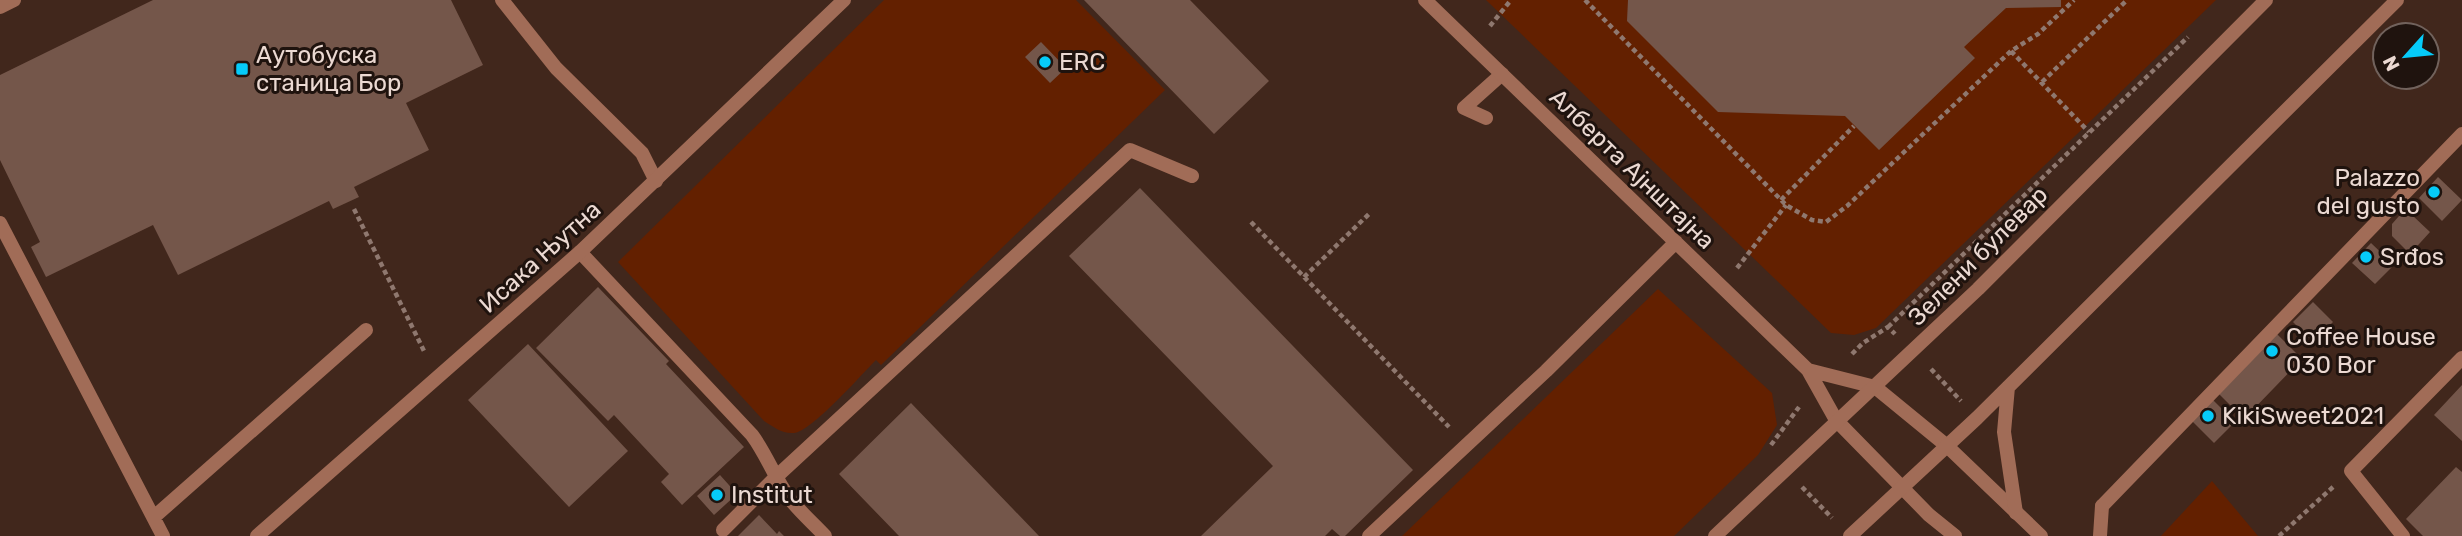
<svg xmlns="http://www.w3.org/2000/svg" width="2462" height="536" viewBox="0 0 2462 536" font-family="Rubik,sans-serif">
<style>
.green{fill:#632000}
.building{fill:#74564a}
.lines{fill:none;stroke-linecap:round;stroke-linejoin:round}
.path{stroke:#8f786f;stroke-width:4.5;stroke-dasharray:5 3.5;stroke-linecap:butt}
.service{stroke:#a16c57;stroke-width:14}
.pedestrian{stroke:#a16c57;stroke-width:14}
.minor{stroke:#a16c57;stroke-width:14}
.tertiary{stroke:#a16c57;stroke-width:14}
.poi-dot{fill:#06cbf9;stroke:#1f130e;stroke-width:2.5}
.labels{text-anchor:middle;stroke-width:6;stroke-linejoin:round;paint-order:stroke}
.poi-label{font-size:24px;fill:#ebd9d2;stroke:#1f130e;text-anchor:start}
.street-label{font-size:24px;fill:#ebd9d2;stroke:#1f130e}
</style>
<rect width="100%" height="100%" fill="#41271c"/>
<path class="green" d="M 884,0 L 1076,0 L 1165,90 L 881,365 L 876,360 C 861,375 811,432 794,433 C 782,434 774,427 764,421 L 618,262 Z
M 1486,0 L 2216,0 L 1876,328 L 1854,335 L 1831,333 Z
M 1658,289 L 1772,393 L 1777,425 L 1758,455 L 1674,536 L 1402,536 Z
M 2212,481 L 2258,536 L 2161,536 Z"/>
<path class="building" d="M 153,0 L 451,0 L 483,65 L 406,103 L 429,150 L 354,187 L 359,197 L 333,209 L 329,201 L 178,275 L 153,225 L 46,277 L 31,247 L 40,242 L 0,160 L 0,75 Z
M 1084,0 L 1190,0 L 1269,81 L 1214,134 Z
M 1628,0 L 2061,0 L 2061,7 L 2006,8 L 1964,47 L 1975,58 L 1879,150 L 1845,116 L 1718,112 L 1627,21 Z
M 1041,42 L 1066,68 L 1050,83 L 1025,57 Z
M 2438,177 L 2462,200 L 2442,221 L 2419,198 Z
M 1140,188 L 1413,470 L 1345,536 L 1340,536 L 1332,529 L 1325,536 L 1201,536 L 1273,466 L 1069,256 Z
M 2412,215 L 2430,232 L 2410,254 L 2392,236 L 2392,224 L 2399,216 Z
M 2371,243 L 2394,265 L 2375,284 L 2352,263 Z
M 598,287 L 669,361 L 666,364 L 744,447 L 682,505 L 661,482 L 669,474 L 614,415 L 608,421 L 536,348 Z
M 2313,302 L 2333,322 L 2313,342 L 2293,322 Z
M 2277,334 L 2302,359 L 2244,419 L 2219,394 Z
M 528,344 L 628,451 L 569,507 L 468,400 Z
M 2462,385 L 2462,441 L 2434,415 Z
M 2213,400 L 2235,422 L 2214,443 L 2192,421 Z
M 911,403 L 1039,536 L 899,536 L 839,474 Z
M 2456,467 L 2462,472 L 2462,536 L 2423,536 L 2406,519 Z
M 720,475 L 737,494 L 714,515 L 697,496 Z
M 759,515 L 777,534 L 779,531 L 784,536 L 738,536 Z"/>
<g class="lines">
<path class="path" d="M 1585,0 L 1786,205 L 1812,220 L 1826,222 L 1847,206 L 2011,51 L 2038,34 L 2074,0
M 1490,26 L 1511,0
M 2011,51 L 2089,132
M 2042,82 L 2127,0
M 1781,200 L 1854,126
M 354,209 L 425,353
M 1251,222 L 1449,427
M 1737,268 L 1786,205
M 1304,277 L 1371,212
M 1888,327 L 2188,37
M 1852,354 L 1863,343 L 1888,327 L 1895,334
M 1931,369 L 1961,401
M 1771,445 L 1799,407
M 1802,487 L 1832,518
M 2279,536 L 2333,487"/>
<path class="service" d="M 502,0 L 556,68 L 642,153 L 656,181
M 0,7 L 14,0
M 1486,118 L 1464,108 L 1502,74
M 0,223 L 163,536
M 580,252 L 752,435 C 767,455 775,479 790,499 C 800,512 814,524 825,536
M 154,517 L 366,330
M 723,530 L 776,477 L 1130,150 L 1192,176
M 2100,536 L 2102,506"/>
<path class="pedestrian" d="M 2102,506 L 2462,134
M 2403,536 L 2351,471 L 2462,358"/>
<path class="minor" d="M 1425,0 L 1808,370 L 1836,420 L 1929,515 L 1955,536
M 1808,370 L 1875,387 L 1947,446 L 2041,536
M 257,536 L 580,252 L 844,0
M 1369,536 L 1546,371 L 1676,242"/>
<path class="tertiary" d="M 2008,387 L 2004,432 L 2016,513
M 1715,536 L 1978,289 L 2266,0
M 1850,536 L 1977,418 L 2397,0"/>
</g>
<g class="poi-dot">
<circle cx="1045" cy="62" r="7"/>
<rect x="235" y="62" width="14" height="14" rx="3.5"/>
<circle cx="2434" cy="192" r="7"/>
<circle cx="2366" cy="257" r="7"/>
<circle cx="2272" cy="351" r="7"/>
<circle cx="2208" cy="416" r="7"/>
<circle cx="717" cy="495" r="7"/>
</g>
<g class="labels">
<g class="poi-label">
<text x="256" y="63">Аутобуска<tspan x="256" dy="28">станица Бор</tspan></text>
<text x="1059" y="70">ERC</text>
<text x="2420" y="186" text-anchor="end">Palazzo<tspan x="2420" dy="28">del gusto</tspan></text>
<text x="2380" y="265">Srđos</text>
<text x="2286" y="345">Coffee House<tspan x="2286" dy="28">030 Bor</tspan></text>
<text x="2222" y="424">KikiSweet2021</text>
<text x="731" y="503">Institut</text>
</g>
<g class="street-label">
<text transform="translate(1632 169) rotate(44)" y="8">Алберта Ајнштајна</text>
<text transform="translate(1978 256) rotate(-45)" y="8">Зелени булевар</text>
<text transform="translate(540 257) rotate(-42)" y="8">Исака Њутна</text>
</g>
</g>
<g transform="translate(2406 56) rotate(243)"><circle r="33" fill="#1f130e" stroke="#71625c" stroke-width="2"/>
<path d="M0-5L12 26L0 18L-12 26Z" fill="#06cbf9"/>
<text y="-10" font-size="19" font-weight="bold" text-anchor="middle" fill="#ebd9d2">N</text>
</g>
</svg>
